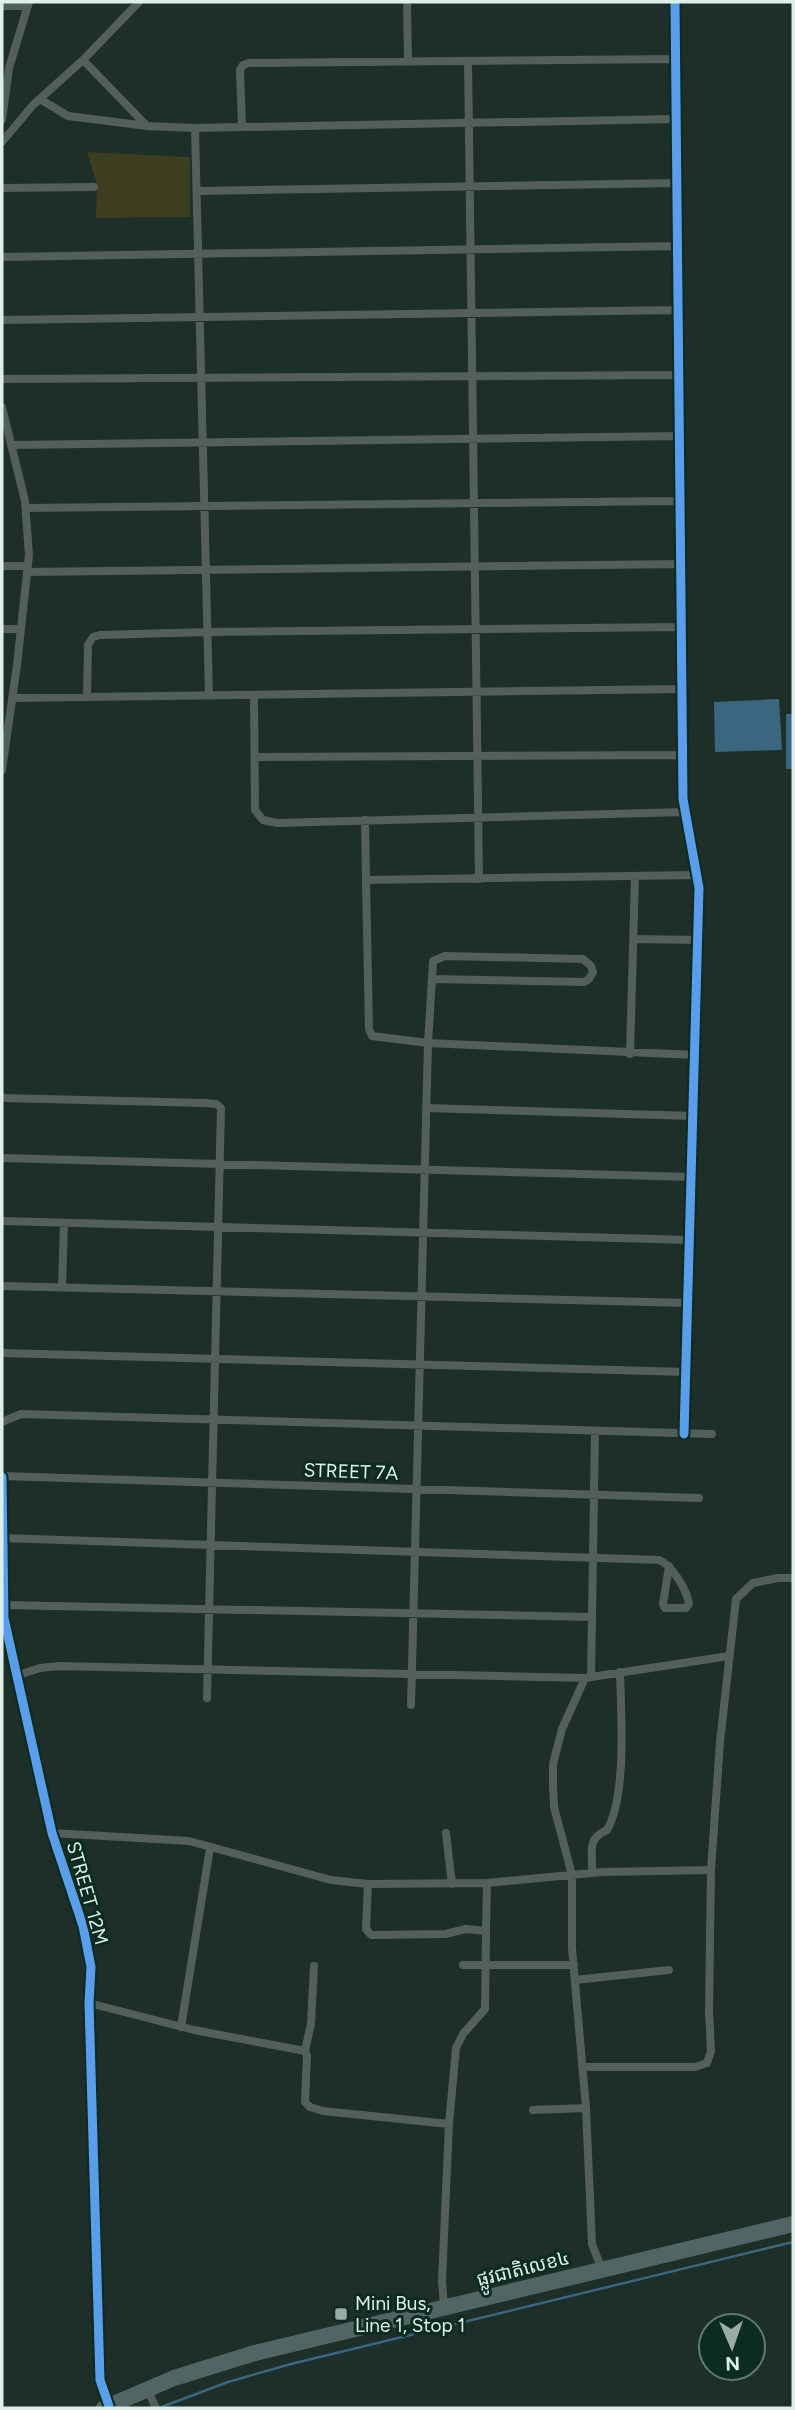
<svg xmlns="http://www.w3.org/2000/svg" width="795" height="2410" viewBox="0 0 795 2410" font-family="Figtree,'Noto Sans Khmer',sans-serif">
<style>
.green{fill:#3c3e1f}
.water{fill:#3a677f}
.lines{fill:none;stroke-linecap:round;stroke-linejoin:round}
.stream{stroke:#3a677f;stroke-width:2.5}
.street{stroke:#545f5b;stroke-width:8}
.highway{stroke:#516664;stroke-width:16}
.cycleway-casing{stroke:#0c2b22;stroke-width:13}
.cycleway{stroke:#5a9eea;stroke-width:9}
.poi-dot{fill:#9baba6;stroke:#0c2b22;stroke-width:2.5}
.labels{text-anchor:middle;stroke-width:6;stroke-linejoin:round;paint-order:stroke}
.street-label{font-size:19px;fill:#deefe9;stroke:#0c2b22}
.poi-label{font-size:19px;fill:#deefe9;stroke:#0c2b22;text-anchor:start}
</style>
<rect width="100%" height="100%" fill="#1e2e29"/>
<path class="green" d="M 87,152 L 190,157 L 190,217 L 96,218 L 97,184 Z"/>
<path class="water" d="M 779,699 L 782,750 L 715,752 L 714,702 Z
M 786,714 L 793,714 L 793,769 L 786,769 Z"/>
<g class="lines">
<path class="stream" d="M 159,2408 L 228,2382 L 291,2364 L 793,2242"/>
<path class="street" d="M 407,2 L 408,61
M 675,2 L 683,799 L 699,888 L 684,1434
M 2,6 L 27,6
M 83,60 L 147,126
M 468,61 L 479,879
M 40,99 L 68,116 L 147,126 L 195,128 L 676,119
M 2,120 L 9,68 L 29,2
M 242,126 L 240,70 L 243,65 L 249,63 L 676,59
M 195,128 L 209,696
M 2,142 L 33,105 L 83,60 L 139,2
M 2,188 L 94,187
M 197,191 L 677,183
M 2,257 L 678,246
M 2,320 L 678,310
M 2,379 L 679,375
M 2,407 L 25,501 L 29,555 L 17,665 L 2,770
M 11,445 L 679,436
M 26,508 L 680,501
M 2,566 L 27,566
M 27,572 L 681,564
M 2,629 L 21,629
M 254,696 L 255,810 L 263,820 L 277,823 L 685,812
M 87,697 L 88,645 L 93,637 L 100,635 L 207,632 L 681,627
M 12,698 L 682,689
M 256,757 L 683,755
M 365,820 L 366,880 L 697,875
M 366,880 L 369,1029 L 372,1036 L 428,1043 L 433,961 L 445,956 L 583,959 L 591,966 L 593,972 L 589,979 L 584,982 L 432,979
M 634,939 L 698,940
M 630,1054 L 635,877
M 2,1098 L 205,1103 L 216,1104 L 221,1108 L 207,1698
M 426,1108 L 693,1116
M 2,1158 L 691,1177
M 2,1221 L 690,1240
M 2,1286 L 688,1303
M 62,1287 L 64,1223
M 2,1353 L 686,1372
M 2,1422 L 21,1414 L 712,1434
M 2,1476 L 699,1498
M 2,1477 L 4,1618 L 52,1833 L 83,1926 L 91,1967 L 89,2003 L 100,2380 L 109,2406
M 3,1538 L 659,1560 C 672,1565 687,1590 689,1604 L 686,1608 L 665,1608 L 663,1604 L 669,1566
M 4,1605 L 592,1617
M 18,1675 L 40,1668 L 59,1666 L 585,1678
M 591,1677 L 595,1432
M 411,1705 L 428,1043 L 695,1055
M 52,1833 L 189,1841 L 331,1880 L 368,1884 L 487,1883 L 602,1872 L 711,1870
M 446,1833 L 452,1884
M 592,1873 C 593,1852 586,1839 607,1830 C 627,1796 621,1713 620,1672
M 368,1884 L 366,1929 L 371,1935 L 445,1934 L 466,1929 L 486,1931 L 485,2009 L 463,2034 L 456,2048 L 449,2124 L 442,2281 L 444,2307
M 486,1931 L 487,1883
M 463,1965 L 574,1965
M 314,1966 L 311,2024 L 305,2051 L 307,2056 L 305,2102 L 310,2107 L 323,2111 L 449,2124
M 575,1980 L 669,1970
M 89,2003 L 194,2030 L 305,2051
M 181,2027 L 210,1848
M 582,2067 L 695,2067 L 707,2063 L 711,2051 L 709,2011 L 711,1870 L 720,1742 L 736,1599 L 753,1583 L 778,1578 L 793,1578
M 533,2110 L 586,2108
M 602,2270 L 592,2244 L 586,2108 L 572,1948 L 572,1875 L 554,1807 L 553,1785 L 553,1764 L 562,1729 L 585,1678 L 729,1656
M 147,2389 L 156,2408"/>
<path class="highway" d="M 104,2408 L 174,2378 L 255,2353 L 793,2224"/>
<defs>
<path id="cycleway" d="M 675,2 L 683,799 L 699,888 L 684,1434
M 2,1477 L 4,1618 L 52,1833 L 83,1926 L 91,1967 L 89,2003 L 100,2380 L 109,2406"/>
</defs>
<use href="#cycleway" class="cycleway-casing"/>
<use href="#cycleway" class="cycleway"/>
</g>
<rect class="poi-dot" x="334" y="2307" width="14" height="14" rx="3.5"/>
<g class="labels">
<g class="street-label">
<text transform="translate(351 1471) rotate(2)" y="7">STREET 7A</text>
<text transform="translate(88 1893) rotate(74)" y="7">STREET 12M</text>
<text transform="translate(523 2268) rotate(-14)" y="7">ផ្លូវជាតិលេខ៤</text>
</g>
<g class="poi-label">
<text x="355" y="2310">Mini Bus,<tspan x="355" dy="22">Line 1, Stop 1</tspan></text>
</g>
</g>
<rect width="795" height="2410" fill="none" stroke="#deefe9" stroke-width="7"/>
<g transform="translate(732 2347) rotate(178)"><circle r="33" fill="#0c2b22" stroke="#607972" stroke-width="2"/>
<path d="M0-5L12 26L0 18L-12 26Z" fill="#9baba6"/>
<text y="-10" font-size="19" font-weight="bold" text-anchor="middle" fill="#deefe9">N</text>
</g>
</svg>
